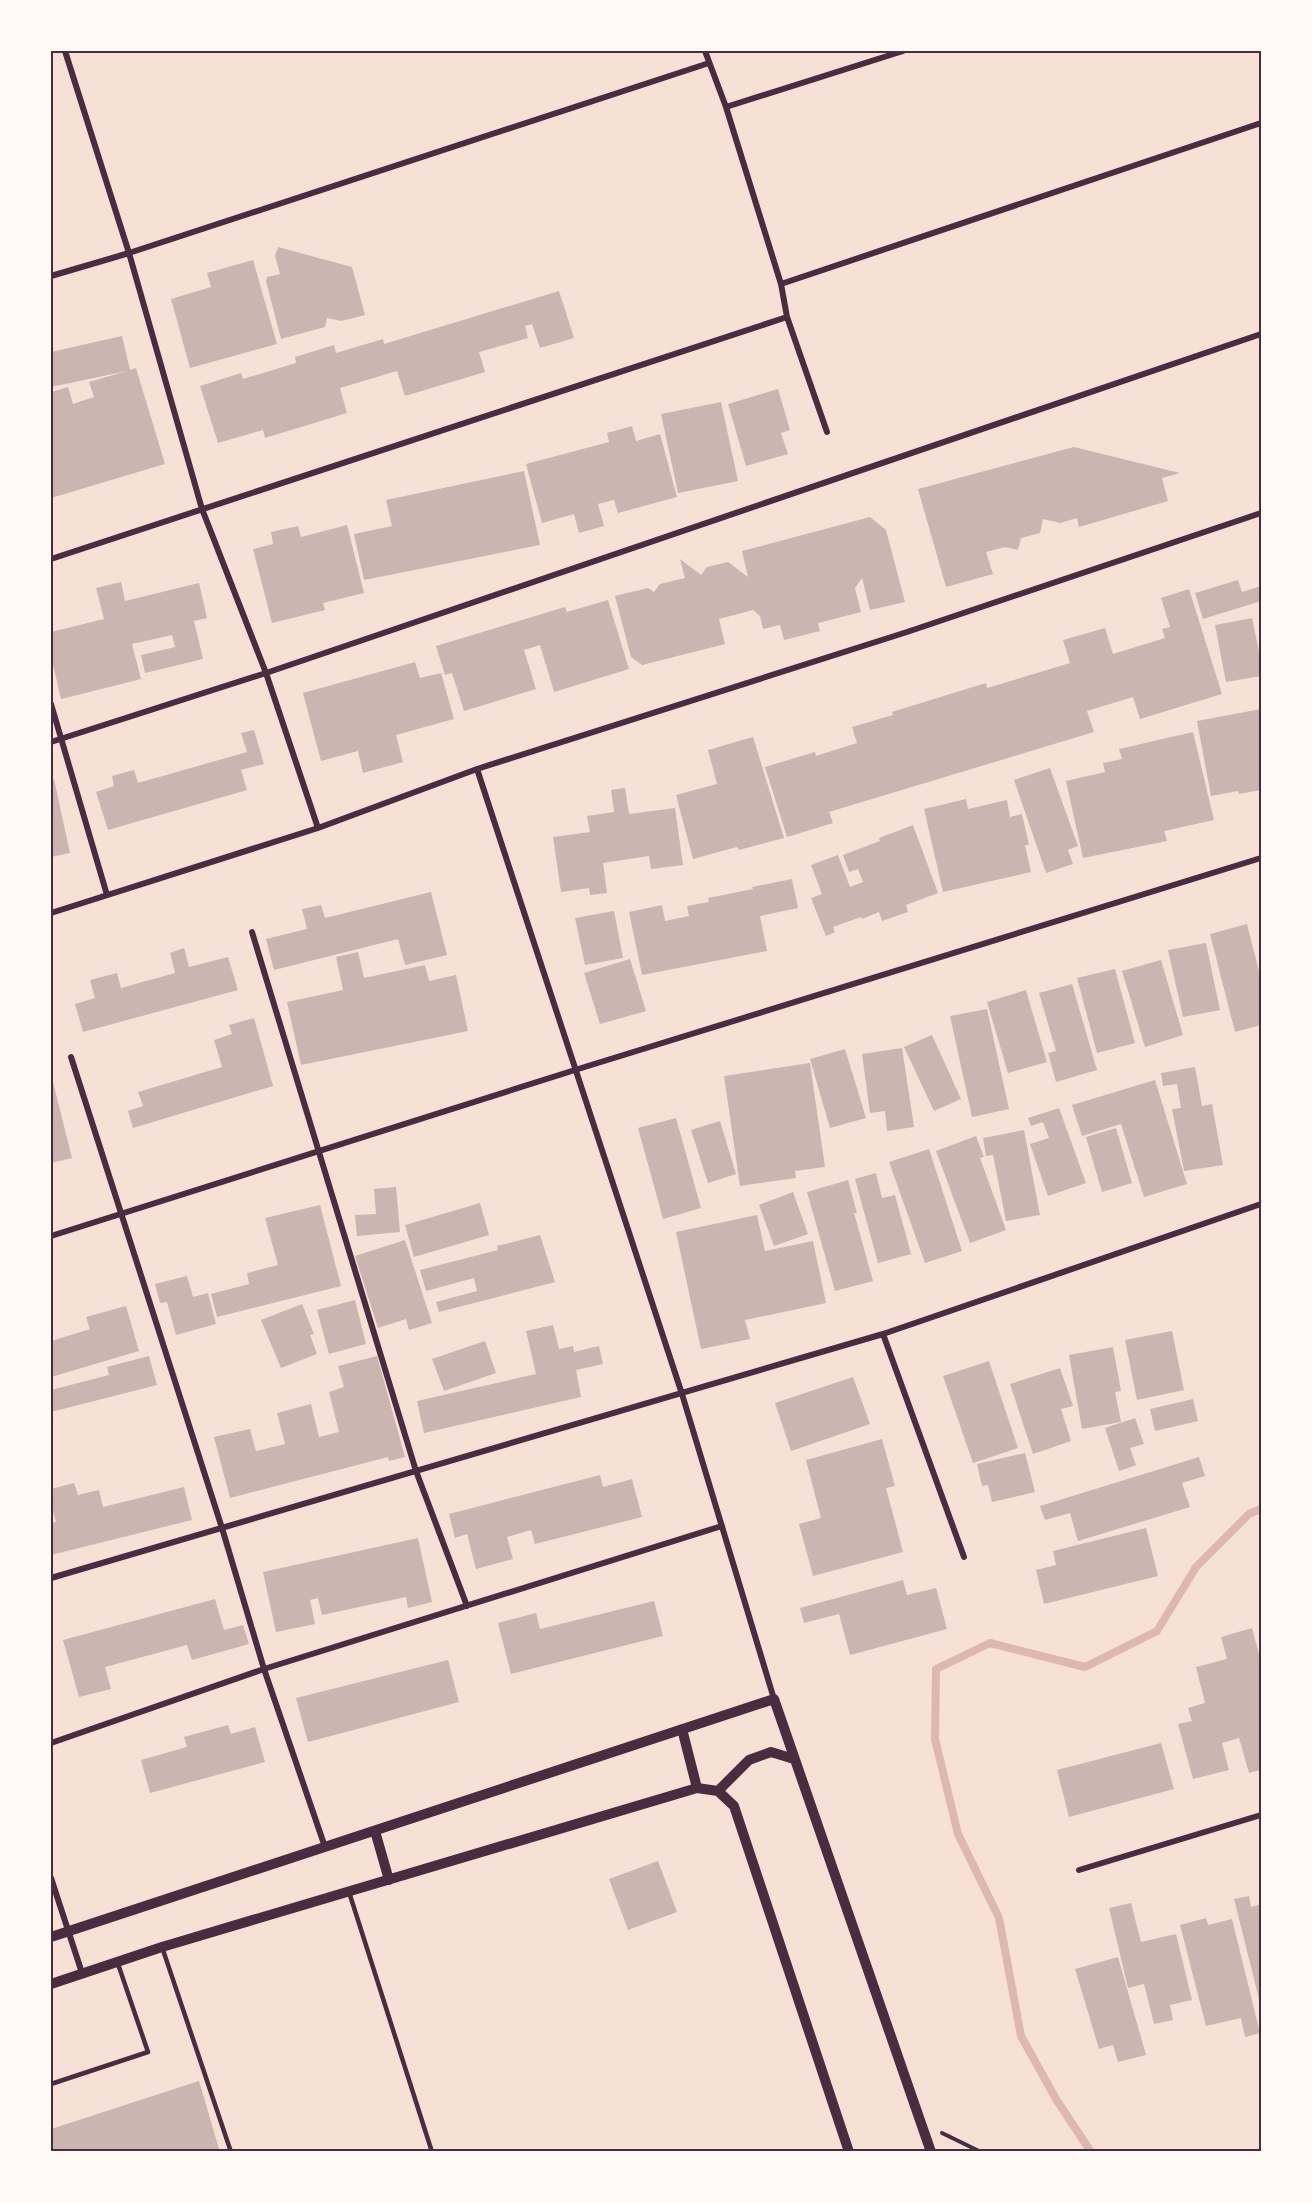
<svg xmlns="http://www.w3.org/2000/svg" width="1312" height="2203" viewBox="0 0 1312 2203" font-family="Jost,sans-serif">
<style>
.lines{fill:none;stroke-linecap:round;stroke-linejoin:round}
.stream{stroke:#dcb8b0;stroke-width:8}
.building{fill:#ccb4b1}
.path{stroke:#4a2c40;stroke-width:4}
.service{stroke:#4a2c40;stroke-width:4.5}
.minor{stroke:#4a2c40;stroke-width:6}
.tertiary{stroke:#4a2c40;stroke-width:10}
.neatline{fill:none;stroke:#4a2c40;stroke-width:2}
</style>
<rect width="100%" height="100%" fill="#f7e1d7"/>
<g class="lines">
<path class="stream" d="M 1091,2152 L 1056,2099 L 1021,2036 L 999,1918 L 958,1834 L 935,1739 L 936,1669 L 990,1643 L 1085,1667 L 1157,1631 L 1196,1567 L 1249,1514 L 1261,1509"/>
</g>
<path class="building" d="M 278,247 L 352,267 L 365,315 L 341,321 L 327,318 L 325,327 L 281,339 L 266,281 L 267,277 L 280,274 L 275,256 Z
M 253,260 L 277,344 L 190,368 L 171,299 L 211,287 L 207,273 Z
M 559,291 L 574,338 L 540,348 L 532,324 L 525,326 L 528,338 L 479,352 L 485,372 L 405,396 L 397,371 L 340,388 L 347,413 L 265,438 L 263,430 L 218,443 L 200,386 L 241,373 L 243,379 L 296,363 L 295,357 L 334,345 L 336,353 L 383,339 L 384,344 Z
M 122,336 L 130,370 L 136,368 L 165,464 L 51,498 L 51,392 L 68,387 L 73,404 L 94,397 L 89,382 L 127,371 L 51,387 L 51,352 Z
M 778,389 L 790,430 L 781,433 L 788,454 L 746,466 L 728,404 Z
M 721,402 L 738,481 L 678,493 L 661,414 Z
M 632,426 L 636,441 L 660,434 L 677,497 L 618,513 L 614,500 L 598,504 L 604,526 L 579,533 L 574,514 L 542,523 L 526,464 L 609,442 L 607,433 Z
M 1074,447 L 1180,473 L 1162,478 L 1168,501 L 1079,527 L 1077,518 L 1060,523 L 1043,519 L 1040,533 L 1021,538 L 1018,550 L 1005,547 L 986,552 L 993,574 L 946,587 L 918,489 Z
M 524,471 L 540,545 L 364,580 L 354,534 L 392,526 L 386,500 Z
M 870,517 L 886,530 L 905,602 L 870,610 L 862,578 L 855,588 L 861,612 L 818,623 L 820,631 L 784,640 L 780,625 L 763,629 L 760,616 L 753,610 L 719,619 L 725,644 L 642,665 L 631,657 L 615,596 L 648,588 L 654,592 L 660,584 L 685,578 L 680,559 L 701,575 L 707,567 L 728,562 L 748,577 L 742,551 Z
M 347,525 L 364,593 L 323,603 L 325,610 L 272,623 L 253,549 L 273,544 L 271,532 L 298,526 L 301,537 Z
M 1238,580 L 1242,592 L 1261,586 L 1261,601 L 1203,619 L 1195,593 Z
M 121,582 L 125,601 L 199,583 L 207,618 L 194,621 L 203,659 L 145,673 L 141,655 L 175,647 L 172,635 L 132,644 L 141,679 L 61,699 L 51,656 L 51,632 L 104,619 L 96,588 Z
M 1189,589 L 1222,694 L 1140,719 L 1133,697 L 1087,711 L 1094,732 L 829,812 L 833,823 L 787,837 L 765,767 L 815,752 L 816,756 L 857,743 L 852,727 L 893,715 L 892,712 L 986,683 L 987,688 L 1070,663 L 1063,640 L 1105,628 L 1113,654 L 1165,638 L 1162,629 L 1170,627 L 1161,598 Z
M 608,600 L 629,669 L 554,692 L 540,645 L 524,650 L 536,689 L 464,711 L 452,673 L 445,675 L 436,646 L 565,607 L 567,612 Z
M 1252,618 L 1261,661 L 1261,676 L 1226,682 L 1215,625 Z
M 415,662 L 420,678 L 441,673 L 454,719 L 396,735 L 403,762 L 363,773 L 358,751 L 321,761 L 303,693 Z
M 1261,709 L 1261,790 L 1239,794 L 1238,791 L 1211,796 L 1197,721 Z
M 254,730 L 264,764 L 241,770 L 247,790 L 108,830 L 96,792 L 114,786 L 112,776 L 134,770 L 138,783 L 247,752 L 241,733 Z
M 1193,732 L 1214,820 L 1164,831 L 1167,841 L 1083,858 L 1066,781 L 1105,772 L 1103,763 L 1122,759 L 1119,749 Z
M 753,737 L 784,838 L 739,850 L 737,847 L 693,859 L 676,795 L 717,784 L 708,750 Z
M 1050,768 L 1078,846 L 1068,850 L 1073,864 L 1046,873 L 1014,780 Z
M 54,779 L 70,853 L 51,857 L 51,780 Z
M 625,788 L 629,814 L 675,808 L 683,865 L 651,869 L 649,856 L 603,863 L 607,893 L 590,895 L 589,888 L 561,892 L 553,837 L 590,832 L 587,816 L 614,812 L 611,790 Z
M 966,799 L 968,809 L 1007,800 L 1010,817 L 1022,814 L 1029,845 L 1025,845 L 1031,872 L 943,892 L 924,809 Z
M 913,825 L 938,893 L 906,905 L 908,912 L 882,921 L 879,912 L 862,919 L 861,917 L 833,927 L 835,932 L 826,936 L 811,898 L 822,894 L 811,865 L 838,855 L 850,887 L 863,882 L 858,869 L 849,872 L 843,855 L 880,841 L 879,838 Z
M 792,879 L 798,908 L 760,916 L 767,951 L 642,975 L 629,912 L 662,905 L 665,921 L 689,916 L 687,906 L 709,902 L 708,898 L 753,889 L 752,887 Z
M 431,892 L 447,955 L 405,965 L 398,939 L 274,970 L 266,939 L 307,929 L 302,909 L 321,905 L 325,918 Z
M 614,911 L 623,958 L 585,965 L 575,918 Z
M 1247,924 L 1261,979 L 1261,1025 L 1235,1032 L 1210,934 Z
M 1206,943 L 1220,1010 L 1183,1017 L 1168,950 Z
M 184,948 L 189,967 L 228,957 L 238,990 L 83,1032 L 75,1004 L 95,998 L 90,980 L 117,973 L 121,988 L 175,973 L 170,953 Z
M 358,952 L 364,978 L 425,965 L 429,981 L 456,975 L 468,1031 L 301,1065 L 287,1002 L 343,990 L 336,957 Z
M 630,959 L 646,1011 L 600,1024 L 584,973 Z
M 1161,960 L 1183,1035 L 1145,1047 L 1122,971 Z
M 1115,969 L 1135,1043 L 1097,1053 L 1077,978 Z
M 1072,984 L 1097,1070 L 1056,1082 L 1048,1053 L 1056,1051 L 1039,993 Z
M 1026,990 L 1047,1062 L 1008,1073 L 987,1002 Z
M 987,1009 L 1009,1109 L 972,1117 L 950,1016 Z
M 254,1018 L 273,1086 L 133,1128 L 128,1111 L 143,1106 L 138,1092 L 222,1067 L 214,1040 L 232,1034 L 229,1025 Z
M 932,1035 L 961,1099 L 934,1111 L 904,1047 Z
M 902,1048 L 914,1127 L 887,1131 L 885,1111 L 870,1113 L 862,1054 Z
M 845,1049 L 866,1118 L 830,1128 L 810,1059 Z
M 810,1063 L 825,1167 L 795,1171 L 796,1178 L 740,1186 L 724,1076 Z
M 1195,1067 L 1202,1106 L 1212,1104 L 1223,1165 L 1184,1171 L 1172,1109 L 1181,1108 L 1177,1084 L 1163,1086 L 1161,1073 Z
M 51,1074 L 72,1158 L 51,1163 Z
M 1155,1080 L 1187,1184 L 1144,1197 L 1121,1124 L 1082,1136 L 1072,1105 Z
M 1059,1108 L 1086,1183 L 1048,1196 L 1030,1144 L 1049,1138 L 1043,1122 L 1031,1126 L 1028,1118 Z
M 676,1118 L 701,1208 L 663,1219 L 638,1128 Z
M 720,1121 L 736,1174 L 708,1183 L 691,1130 Z
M 1116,1128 L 1132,1183 L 1102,1192 L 1086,1137 Z
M 1024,1130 L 1040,1215 L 1006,1221 L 993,1155 L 986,1156 L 983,1138 Z
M 976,1136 L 984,1157 L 980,1158 L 1006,1230 L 970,1243 L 936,1151 Z
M 929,1149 L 962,1251 L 925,1263 L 889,1162 Z
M 876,1173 L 882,1198 L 895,1195 L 911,1254 L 878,1263 L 855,1179 Z
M 848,1180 L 857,1213 L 854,1213 L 873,1281 L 835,1291 L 807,1192 Z
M 396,1187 L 400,1232 L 357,1236 L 355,1215 L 376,1214 L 374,1189 Z
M 793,1192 L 808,1234 L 774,1246 L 759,1205 Z
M 480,1203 L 489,1235 L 414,1257 L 405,1225 Z
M 320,1205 L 341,1286 L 217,1317 L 211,1294 L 249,1284 L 247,1273 L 278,1265 L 265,1218 Z
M 757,1215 L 765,1251 L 813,1241 L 826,1303 L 745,1320 L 750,1339 L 701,1349 L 676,1232 Z
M 540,1235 L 555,1282 L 439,1312 L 436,1302 L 477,1291 L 474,1278 L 426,1291 L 420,1270 L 498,1250 L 497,1246 Z
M 405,1240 L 432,1323 L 409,1330 L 406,1319 L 378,1328 L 355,1256 Z
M 187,1276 L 193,1297 L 208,1293 L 216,1324 L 176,1335 L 167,1302 L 160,1303 L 155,1284 Z
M 355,1300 L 366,1344 L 329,1354 L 317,1310 Z
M 302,1304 L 314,1334 L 310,1335 L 317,1354 L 281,1368 L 261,1320 Z
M 126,1306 L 139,1351 L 51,1377 L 51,1341 L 90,1329 L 86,1317 Z
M 553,1325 L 559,1349 L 573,1346 L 574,1352 L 599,1346 L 603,1364 L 576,1370 L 581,1397 L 424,1433 L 417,1401 L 536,1374 L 526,1331 Z
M 1172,1331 L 1184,1390 L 1137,1400 L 1125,1340 Z
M 485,1341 L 496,1373 L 444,1391 L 432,1359 Z
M 1113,1347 L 1121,1391 L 1115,1392 L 1121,1422 L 1082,1429 L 1069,1355 Z
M 149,1356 L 157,1385 L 51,1412 L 51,1390 L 109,1375 L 107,1367 Z
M 377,1356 L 405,1457 L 389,1461 L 388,1457 L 230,1498 L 214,1437 L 250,1429 L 256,1451 L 285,1444 L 277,1413 L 311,1404 L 319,1437 L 339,1432 L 329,1392 L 344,1387 L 338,1366 Z
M 989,1361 L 1018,1448 L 973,1463 L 943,1376 Z
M 1060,1368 L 1073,1406 L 1061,1409 L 1071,1441 L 1033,1454 L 1010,1384 Z
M 853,1377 L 870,1424 L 791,1451 L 775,1403 Z
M 1193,1399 L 1198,1421 L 1155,1431 L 1150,1409 Z
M 1135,1418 L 1144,1444 L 1130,1448 L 1136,1465 L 1119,1471 L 1105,1428 Z
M 882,1439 L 895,1486 L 886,1488 L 903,1552 L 813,1576 L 799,1524 L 821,1518 L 806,1460 Z
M 1025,1453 L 1035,1492 L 992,1502 L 988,1485 L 982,1486 L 977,1464 Z
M 1199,1457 L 1205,1476 L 1182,1483 L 1190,1507 L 1078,1541 L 1070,1513 L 1045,1520 L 1040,1506 Z
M 600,1475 L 603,1487 L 632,1479 L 642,1517 L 535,1544 L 531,1530 L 507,1537 L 513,1559 L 476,1569 L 467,1534 L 455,1538 L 449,1514 Z
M 74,1483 L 78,1495 L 99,1490 L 103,1507 L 184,1487 L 192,1520 L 51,1555 L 51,1523 L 56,1522 L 51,1503 L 51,1489 Z
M 1146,1528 L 1158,1576 L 1044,1604 L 1036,1570 L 1056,1565 L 1053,1551 Z
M 418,1538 L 432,1602 L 408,1608 L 406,1597 L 322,1615 L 318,1598 L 310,1600 L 315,1624 L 276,1632 L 263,1572 Z
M 903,1580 L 907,1595 L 936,1588 L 947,1629 L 850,1655 L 839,1614 L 804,1623 L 800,1608 Z
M 215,1599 L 224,1630 L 243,1625 L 249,1644 L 192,1660 L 187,1645 L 105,1667 L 111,1689 L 79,1697 L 63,1640 Z
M 654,1601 L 663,1636 L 511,1674 L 498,1623 L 536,1613 L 540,1629 Z
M 1252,1628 L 1261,1661 L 1261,1770 L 1249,1773 L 1239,1738 L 1222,1743 L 1229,1770 L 1193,1779 L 1178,1724 L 1192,1721 L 1188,1708 L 1205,1703 L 1196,1667 L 1227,1659 L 1221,1637 Z
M 448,1660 L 459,1702 L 308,1742 L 296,1698 Z
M 228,1725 L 231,1734 L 255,1727 L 265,1762 L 150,1793 L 141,1760 L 187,1747 L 184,1737 Z
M 1161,1743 L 1174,1789 L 1069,1817 L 1057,1770 Z
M 658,1861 L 677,1912 L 628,1930 L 609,1879 Z
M 1249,1896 L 1251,1907 L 1261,1904 L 1260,2003 L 1234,1899 Z
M 1131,1903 L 1141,1942 L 1176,1934 L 1192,2000 L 1170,2005 L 1173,2020 L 1154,2024 L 1144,1984 L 1128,1988 L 1109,1908 Z
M 1206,1918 L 1208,1925 L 1232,1919 L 1260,2033 L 1245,2037 L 1241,2018 L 1206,2026 L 1180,1925 Z
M 1118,1957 L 1146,2055 L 1118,2062 L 1113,2045 L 1099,2049 L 1075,1969 Z
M 199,2081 L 220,2152 L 51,2152 L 51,2129 Z"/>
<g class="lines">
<path class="path" d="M 942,2133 L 981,2152"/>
<path class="service" d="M 349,1892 L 432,2152
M 162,1947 L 231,2152
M 51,2084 L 148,2052 L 117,1961"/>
<path class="minor" d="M 65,51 L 129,253 L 202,509 L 266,673 L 318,828
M 705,51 L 726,107 L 781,284 L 787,317 L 827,432
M 726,107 L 903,51
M 51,276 L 129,253 L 709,63
M 781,284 L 1261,123
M 51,559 L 787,317
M 51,704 L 107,895
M 51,742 L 266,673 L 1261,334
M 477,769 L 682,1394 L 774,1699
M 51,913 L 318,828 L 477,769 L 907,632 L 1261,513
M 252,932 L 416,1471 L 467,1606
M 71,1057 L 222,1528 L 264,1669 L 325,1847
M 51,1236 L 575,1070 L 1261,858
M 883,1334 L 964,1557
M 51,1578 L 883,1334 L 1261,1204
M 51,1743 L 264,1669 L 722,1526
M 1079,1870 L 1261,1815
M 51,1878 L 82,1973"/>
<path class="tertiary" d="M 682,1729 L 697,1788
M 718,1791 L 749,1760 L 771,1752 L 794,1759
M 375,1831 L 389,1880
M 51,1937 L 774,1699 L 931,2152
M 51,1984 L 162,1947 L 697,1788 L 718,1791 L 734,1806 L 849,2152"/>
</g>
<rect width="1312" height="2203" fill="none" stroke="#fffaf5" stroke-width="105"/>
<rect x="52" y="52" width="1208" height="2098" class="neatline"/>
</svg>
